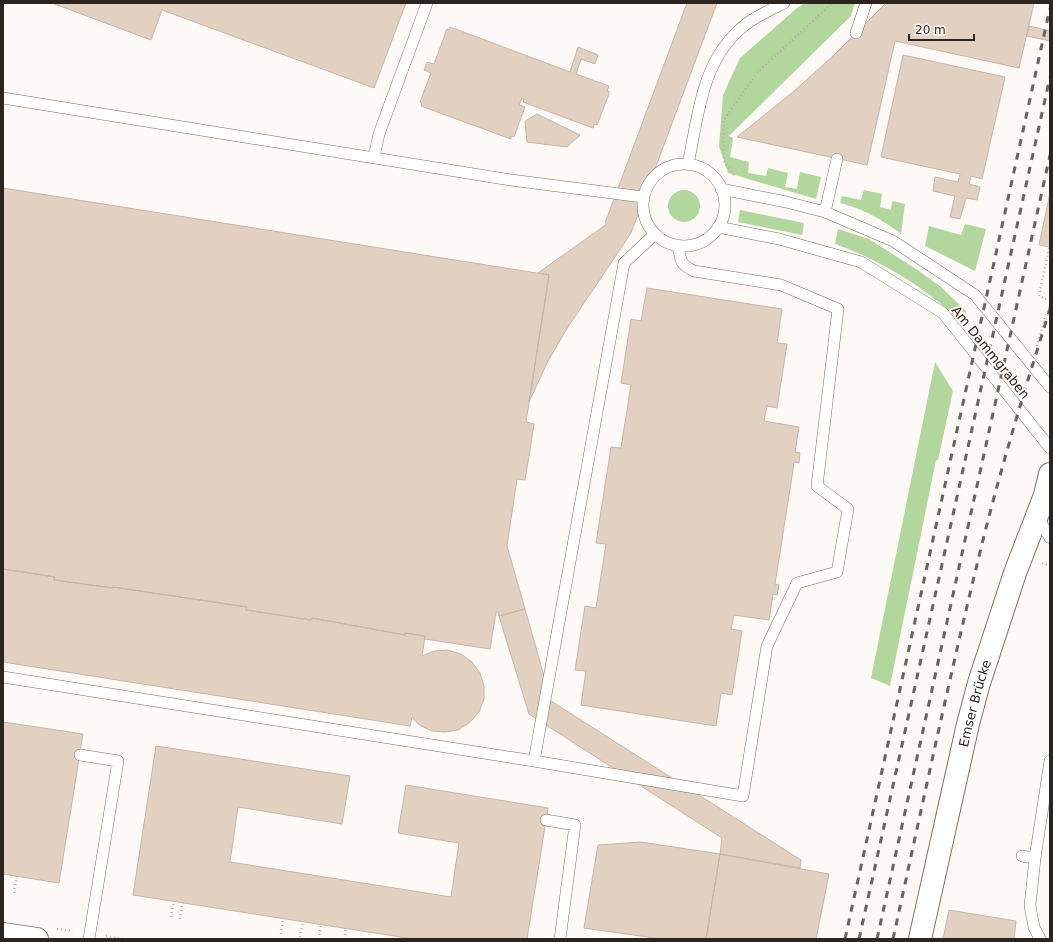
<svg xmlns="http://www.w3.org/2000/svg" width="1053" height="942" viewBox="0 0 1053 942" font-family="'DejaVu Sans',sans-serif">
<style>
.green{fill:#b1d79d}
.building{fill:#e2d0c1;stroke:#c6b6a7}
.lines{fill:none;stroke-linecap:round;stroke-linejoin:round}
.service-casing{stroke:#7d6e60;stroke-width:12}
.minor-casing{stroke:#7d6e60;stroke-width:24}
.tertiary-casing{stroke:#7d6e60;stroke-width:24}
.path{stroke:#b3aeaa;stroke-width:2.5;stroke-dasharray:1 3;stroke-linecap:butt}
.service{stroke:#fff;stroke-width:11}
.minor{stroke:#fff;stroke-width:22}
.tertiary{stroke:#fff;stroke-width:22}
.rail{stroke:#69635d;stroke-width:3;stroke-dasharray:7 7;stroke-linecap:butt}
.labels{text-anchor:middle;stroke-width:4;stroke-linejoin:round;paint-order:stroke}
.street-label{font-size:13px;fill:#2c251f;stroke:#fdf9f6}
</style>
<rect width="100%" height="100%" fill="#fdf9f6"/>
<path class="green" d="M 805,3 L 855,3 L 851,16 L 729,136 L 733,138 L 730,157 L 749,162 L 748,173 L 766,176 L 768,168 L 788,173 L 785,187 L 797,189 L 800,172 L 821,177 L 816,199 L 728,173 L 719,146 L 723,95 L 740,58 L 797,8 Z
M668 206a16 16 0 1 1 32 0a16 16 0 1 1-32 0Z
M 864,190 L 882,194 L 880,207 L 891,210 L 892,201 L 905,204 L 901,234 C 880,218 865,210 840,203 L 842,196 L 861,200 Z
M 740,210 L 804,223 L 802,235 L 738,222 Z
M 965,224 L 986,229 L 975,271 L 925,246 L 929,226 L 961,235 Z
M 838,229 L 869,239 L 916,269 L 941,287 L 966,311 L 964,325 C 928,289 883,261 835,244 Z
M 935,362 L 953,391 L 938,460 L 936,460 L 890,686 L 871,678 Z"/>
<path class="building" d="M 52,3 L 406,3 L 374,88 L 162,10 L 151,40 Z
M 687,3 L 717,3 L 631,233 L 568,327 L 548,361 L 529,402 L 549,275 L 538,273 L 607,224 L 605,223 Z
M 886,3 L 1034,3 L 1019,68 L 895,41 L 867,165 L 737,137 L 793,92 L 834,55 Z
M 1029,26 L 1050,31 L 1050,41 L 1027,36 Z
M 450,27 L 570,72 L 578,47 L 598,55 L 595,64 L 581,59 L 576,74 L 609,86 L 607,91 L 609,91 L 609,94 L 597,125 L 594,124 L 593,128 L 523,102 L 524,99 L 522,98 L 519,105 L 525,107 L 514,137 L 511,136 L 511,139 L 421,106 L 422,103 L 420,102 L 431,73 L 424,70 L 427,62 L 434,64 L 447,29 L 449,30 Z
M 903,55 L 1005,77 L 982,179 L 971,176 L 969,184 L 980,187 L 977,200 L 966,198 L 960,219 L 950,217 L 955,196 L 933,191 L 935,177 L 958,182 L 960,174 L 881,157 Z
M 537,114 L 580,135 L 567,147 L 527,142 L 525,121 Z
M 3,188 L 549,275 L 526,422 L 534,424 L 530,450 L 525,480 L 517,479 L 507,546 L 525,609 L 499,616 L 498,612 L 496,612 L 490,649 L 425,639 L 425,636 L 405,633 L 405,635 L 312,618 L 311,620 L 246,610 L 247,607 L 113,587 L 113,588 L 54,580 L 55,577 L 3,569 Z
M 1050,193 L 1050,247 L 1039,245 Z
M 647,288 L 782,309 L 777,343 L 787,344 L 777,408 L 767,406 L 764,421 L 799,427 L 795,452 L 800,453 L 799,463 L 794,462 L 792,476 L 775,584 L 779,585 L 777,595 L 773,594 L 769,620 L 734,615 L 731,629 L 742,631 L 732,695 L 721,693 L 716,726 L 581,705 L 586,671 L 575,670 L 585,606 L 596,608 L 606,544 L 596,543 L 611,447 L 621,448 L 631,385 L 621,383 L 631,319 L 641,321 Z
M 3,569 L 55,577 L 54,580 L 113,588 L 113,587 L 247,607 L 246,610 L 311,620 L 312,618 L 405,635 L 405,633 L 425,636 L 422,656 L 434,651 L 448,650 L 461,654 L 472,662 L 480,673 L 484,686 L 484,699 L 479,712 L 470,722 L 458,730 L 445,732 L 432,731 L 419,725 L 412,717 L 410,726 L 3,662 Z
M 525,609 L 551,701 L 801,860 L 800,868 L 720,854 L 722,838 L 529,714 L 499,616 Z
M 3,722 L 83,734 L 59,883 L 3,874 Z
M 156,746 L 350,776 L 342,824 L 238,807 L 230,862 L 451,897 L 459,843 L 398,833 L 406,785 L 548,808 L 527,939 L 413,939 L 133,895 Z
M 641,842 L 720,854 L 706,939 L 661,939 L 584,928 L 598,845 Z
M 720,854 L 829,874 L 816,939 L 706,939 Z
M 949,910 L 1016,921 L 1014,939 L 943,939 Z"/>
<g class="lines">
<defs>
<path id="service" d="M 856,33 L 866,3
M 3,98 L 511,180 L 643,197
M 374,157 L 379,134 L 427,3
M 688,164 C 698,118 701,66 737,32 C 750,19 768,11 784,3
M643 205a41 41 0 1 1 82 0a41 41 0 1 1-82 0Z
M 721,189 L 786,202 L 825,212 L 893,241 L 975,295 L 1050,387
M 825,212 L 837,159
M 718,227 L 779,239 L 861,262 L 943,313 L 1050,448
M 1037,516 L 1050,538
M 3,677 L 534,761 L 624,263 L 655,234
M 80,755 L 118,761 L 89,939
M 534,761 L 743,796 L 767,646 L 797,583 L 837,572 L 848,509 L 817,486 L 838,309 L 781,285 L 694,271 C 679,264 681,260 678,245
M 546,820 L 575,825 L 560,939
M 1022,856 L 1035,858
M 1040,939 L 1034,927 L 1030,906 L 1035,858 L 1050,761"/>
<g id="minor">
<path id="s1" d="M 920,939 L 968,724 L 979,683 L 1015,573 L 1045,495 L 1050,474"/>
</g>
<path id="tertiary" d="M 3,934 L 37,939"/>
</defs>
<use href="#service" class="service-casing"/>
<use href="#minor" class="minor-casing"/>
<use href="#tertiary" class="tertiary-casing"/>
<path class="path" d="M 734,175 L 724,161 L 723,121 L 757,73 L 832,3
M 1049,248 L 1039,296 L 1050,301
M 1037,346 L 1050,304
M 1042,563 L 1050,566
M 14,893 L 17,876
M 171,917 L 174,901
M 180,919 L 183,902
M 57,929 L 73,931
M 281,934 L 283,918
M 106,936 L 123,939
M 300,937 L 303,922
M 319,939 L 321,924
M 344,939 L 346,928"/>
<use href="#service" class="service"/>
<use href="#minor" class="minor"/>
<use href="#tertiary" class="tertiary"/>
<path class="rail" d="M 845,939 L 1050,8
M 859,939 L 1050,77
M 877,939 L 1050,155
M 893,939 C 923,802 952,664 986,528 C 1005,454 1027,382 1050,309"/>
</g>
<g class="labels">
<g class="street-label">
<text transform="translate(991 352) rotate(51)" y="5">Am Dammgraben</text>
<text dy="5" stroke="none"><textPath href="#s1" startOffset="242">Emser Brücke</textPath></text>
</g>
</g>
<rect width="1053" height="942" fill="none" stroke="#2c251f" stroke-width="8"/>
<path d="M909 34v6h65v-6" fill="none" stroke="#2c251f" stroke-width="2"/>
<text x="915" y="34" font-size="12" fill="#2c251f" stroke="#fdf9f6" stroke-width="3" paint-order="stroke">20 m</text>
</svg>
